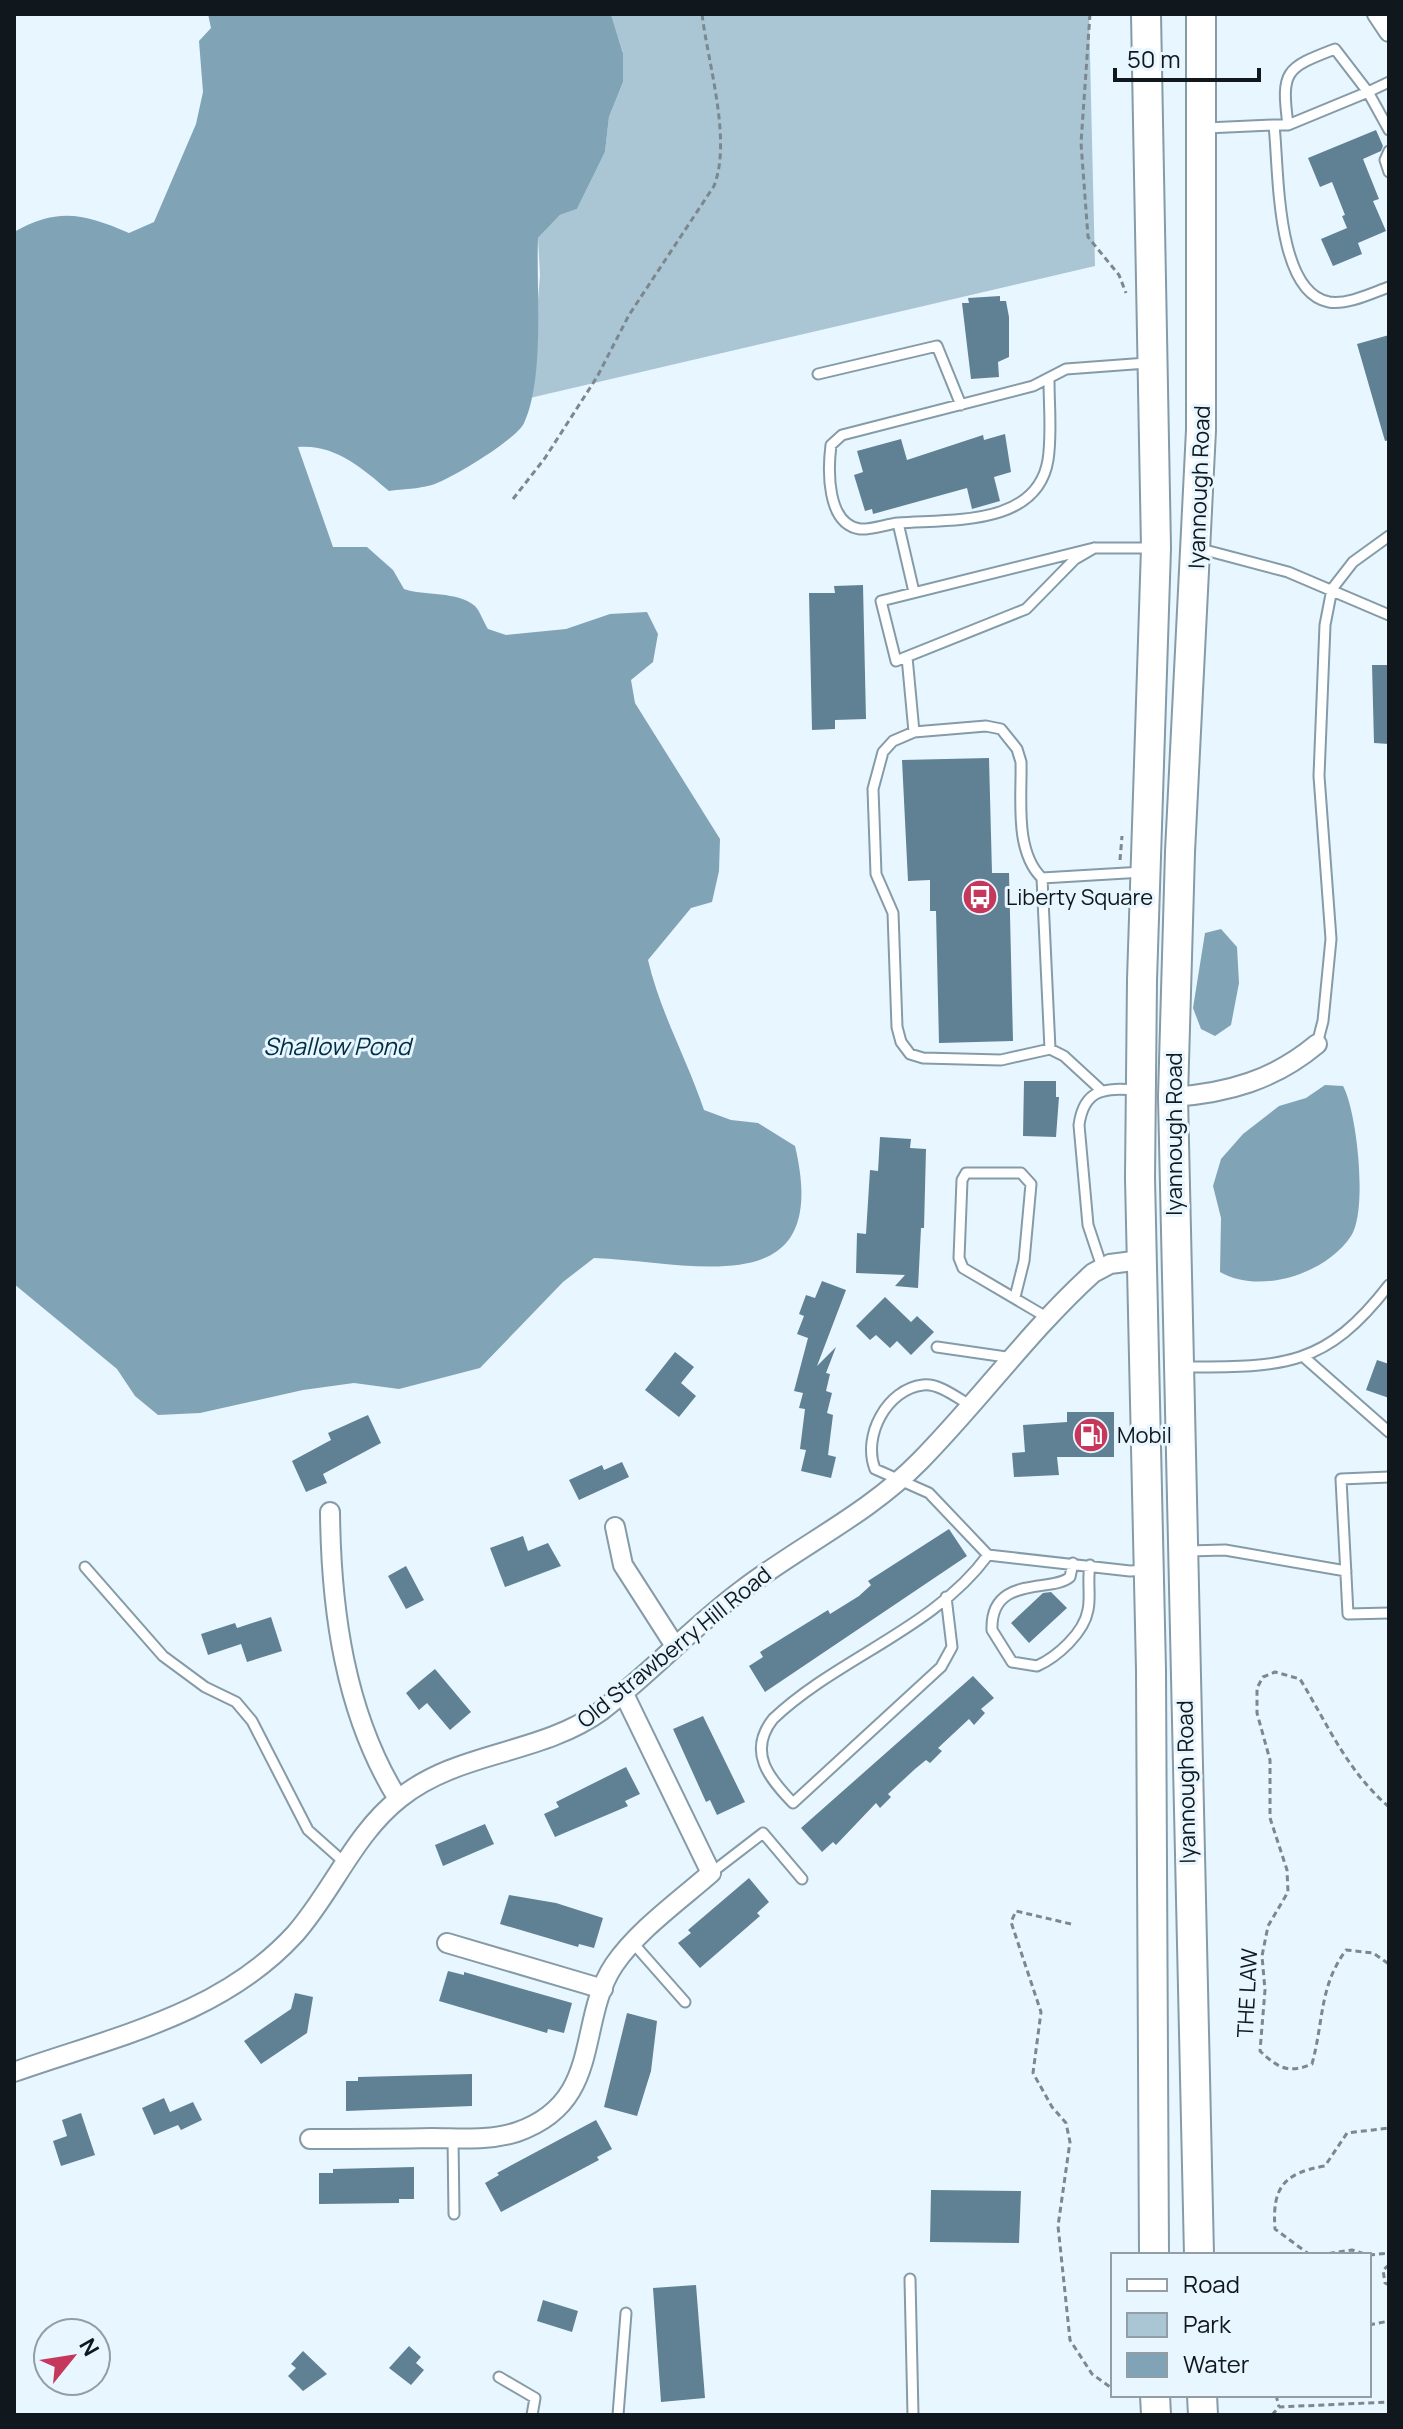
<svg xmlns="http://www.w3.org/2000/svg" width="1403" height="2429" viewBox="0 0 1403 2429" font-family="Manrope,sans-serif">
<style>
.green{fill:#aac6d5}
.water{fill:#81a3b6}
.building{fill:#608193}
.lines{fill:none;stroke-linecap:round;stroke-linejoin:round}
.lane-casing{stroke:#859ba7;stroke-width:13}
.street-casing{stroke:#859ba7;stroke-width:22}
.primary-casing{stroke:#859ba7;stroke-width:32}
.path{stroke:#7c878e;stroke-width:3;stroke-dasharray:6 4;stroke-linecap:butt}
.lane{stroke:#fff;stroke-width:9}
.street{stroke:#fff;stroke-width:18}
.primary{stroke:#fff;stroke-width:28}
.labels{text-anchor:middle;stroke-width:6;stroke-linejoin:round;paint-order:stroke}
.street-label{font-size:22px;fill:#10181d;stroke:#e8f6ff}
.poi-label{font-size:22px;fill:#10181d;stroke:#e8f6ff;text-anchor:start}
.water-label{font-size:24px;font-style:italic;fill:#002f45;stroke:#e8f6ff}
</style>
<rect width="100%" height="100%" fill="#e8f6ff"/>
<path class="green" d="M 610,14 L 1089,14 L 1095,266 L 530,398 L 540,275 L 538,238 L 560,215 L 577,209 L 605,152 L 609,117 L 623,82 L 623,52 Z"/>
<path class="water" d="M 208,14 L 611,15 L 623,53 L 623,82 L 609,117 L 605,152 L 577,209 L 560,215 L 538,238 C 536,289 545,378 524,423 C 517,439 450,480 432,485 C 418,489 403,489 389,491 C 362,468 335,444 298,447 L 333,547 L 367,547 L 393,570 L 404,589 C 424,596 458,591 475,606 C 480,611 484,623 488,629 L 506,635 L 566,629 L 610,614 L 647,612 L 658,634 L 653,662 L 631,680 L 635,703 L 720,839 L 719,871 L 712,902 L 691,908 L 648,960 C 660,1012 687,1059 704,1110 L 731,1120 L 758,1123 L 795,1146 C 833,1306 694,1262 594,1258 L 563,1282 L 480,1368 L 399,1389 L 354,1383 L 303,1390 L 200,1413 L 158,1415 L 135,1396 L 117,1369 L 14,1284 L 14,232 C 59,207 84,214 129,233 L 154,222 L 196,124 L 203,92 L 199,41 L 211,28 Z
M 1221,929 L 1237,947 L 1239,983 L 1231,1025 L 1215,1036 L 1201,1029 L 1193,1008 L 1205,933 Z
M 1325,1085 L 1343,1086 C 1357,1111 1368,1211 1351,1236 C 1326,1274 1260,1295 1220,1272 L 1221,1218 L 1213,1186 L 1221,1159 L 1243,1134 L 1279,1106 L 1306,1098 Z"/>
<path class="building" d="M 1376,130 L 1383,146 L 1381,151 L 1363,159 L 1379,199 L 1373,201 L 1386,231 L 1358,243 L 1362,254 L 1333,266 L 1321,239 L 1347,228 L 1342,216 L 1345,215 L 1332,182 L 1320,187 L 1308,158 Z
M 1000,296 L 1000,301 L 1006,301 L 1009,317 L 1009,357 L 998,362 L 999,377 L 971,379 L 962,303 L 969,303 L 968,298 Z
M 1389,335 L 1389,440 L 1385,441 L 1357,344 Z
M 1005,434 L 1011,472 L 994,477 L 1000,501 L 972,509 L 967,488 L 873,514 L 872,509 L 865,511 L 854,475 L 863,472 L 857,451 L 901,439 L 907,460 L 983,435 L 984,440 Z
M 863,585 L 866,719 L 835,720 L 835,729 L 812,730 L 809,593 L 835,593 L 834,586 Z
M 1372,665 L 1389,665 L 1389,744 L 1374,743 Z
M 989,758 L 992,873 L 1009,873 L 1013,1041 L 939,1043 L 936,911 L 930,911 L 930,880 L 908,881 L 902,760 Z
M 1024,1081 L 1056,1081 L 1056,1097 L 1059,1097 L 1056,1137 L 1023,1136 Z
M 880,1137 L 911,1139 L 910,1148 L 926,1149 L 924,1228 L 921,1228 L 918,1288 L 895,1286 L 905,1275 L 856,1273 L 857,1233 L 866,1234 L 870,1170 L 878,1171 Z
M 822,1281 L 846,1290 L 817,1366 L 836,1347 L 826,1373 L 830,1374 L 826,1391 L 832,1393 L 827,1413 L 833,1415 L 828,1455 L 836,1457 L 831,1478 L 801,1471 L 806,1450 L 800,1449 L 805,1409 L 799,1408 L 803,1393 L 794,1391 L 808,1338 L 797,1334 L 804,1316 L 799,1314 L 806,1295 L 815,1298 Z
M 885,1297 L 911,1322 L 917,1316 L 934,1332 L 911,1355 L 897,1341 L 890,1348 L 876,1335 L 870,1340 L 856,1326 Z
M 675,1352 L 694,1367 L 681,1383 L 696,1396 L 679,1417 L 645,1390 Z
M 1377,1360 L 1389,1364 L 1389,1398 L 1366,1390 Z
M 1067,1412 L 1114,1412 L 1114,1457 L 1057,1457 L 1059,1475 L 1014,1477 L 1012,1453 L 1025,1452 L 1023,1425 L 1067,1422 Z
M 368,1415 L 381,1443 L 323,1474 L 327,1483 L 306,1492 L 292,1461 L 331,1440 L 328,1433 Z
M 622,1462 L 629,1477 L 579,1500 L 569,1480 L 602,1465 L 604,1470 Z
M 949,1529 L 967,1556 L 765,1692 L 749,1666 L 763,1657 L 760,1652 L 828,1610 L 830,1614 L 859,1596 L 871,1585 L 868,1581 Z
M 523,1536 L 528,1551 L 548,1543 L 561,1566 L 505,1587 L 490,1548 Z
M 406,1566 L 424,1600 L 406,1609 L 388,1576 Z
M 1051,1592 L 1067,1608 L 1029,1643 L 1011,1623 L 1043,1593 Z
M 271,1617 L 282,1651 L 247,1662 L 241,1644 L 208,1655 L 201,1634 L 235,1623 L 237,1628 Z
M 435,1669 L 471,1712 L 450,1730 L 427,1703 L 419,1710 L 406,1693 Z
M 973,1676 L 994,1698 L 981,1709 L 985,1713 L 974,1725 L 969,1719 L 938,1748 L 942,1751 L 930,1763 L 926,1760 L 915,1769 L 888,1794 L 891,1797 L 880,1808 L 876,1803 L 836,1845 L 833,1842 L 822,1852 L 801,1828 Z
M 703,1716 L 745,1802 L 717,1815 L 710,1800 L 706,1802 L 673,1729 Z
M 626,1767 L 640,1794 L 625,1801 L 628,1806 L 555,1837 L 544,1814 L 559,1807 L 556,1802 Z
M 485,1824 L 494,1844 L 443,1866 L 435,1845 Z
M 749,1878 L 769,1902 L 757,1913 L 760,1916 L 700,1968 L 678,1943 L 691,1933 L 688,1930 Z
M 509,1895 L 556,1903 L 603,1918 L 594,1948 L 579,1944 L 578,1947 L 500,1924 Z
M 448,1971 L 464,1975 L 464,1972 L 572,2003 L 564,2033 L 548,2029 L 547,2033 L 439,2001 Z
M 295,1993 L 313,1997 L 307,2033 L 261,2064 L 244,2041 L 291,2009 Z
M 627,2013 L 657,2021 L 651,2071 L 637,2116 L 604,2107 Z
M 472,2074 L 472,2106 L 346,2111 L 346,2081 L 358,2081 L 358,2077 Z
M 164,2098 L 170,2112 L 193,2102 L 202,2120 L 181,2130 L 178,2125 L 154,2135 L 142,2108 Z
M 81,2113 L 95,2155 L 61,2166 L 53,2141 L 67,2136 L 62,2120 Z
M 596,2120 L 612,2149 L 597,2157 L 599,2160 L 501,2212 L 485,2183 L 499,2175 L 497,2173 Z
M 414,2167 L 414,2199 L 399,2199 L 399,2203 L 319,2204 L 319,2173 L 333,2173 L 333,2169 Z
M 931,2190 L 1021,2191 L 1019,2243 L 930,2242 Z
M 696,2285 L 705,2398 L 661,2402 L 653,2288 Z
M 543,2300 L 578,2311 L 572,2332 L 537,2321 Z
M 409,2346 L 421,2357 L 416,2363 L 424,2370 L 411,2385 L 389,2368 Z
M 303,2351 L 327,2374 L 303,2391 L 288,2376 L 296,2368 L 291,2364 Z"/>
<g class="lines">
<defs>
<path id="lane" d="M 1389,82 L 1368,92 L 1389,130
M 1274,125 L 1288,125 C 1281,71 1285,68 1335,49 L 1368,92 L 1288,125
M 1206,128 L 1274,125 C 1279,169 1275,292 1329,302 C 1348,305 1372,293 1389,287
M 1389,151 L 1385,160 L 1389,172
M 818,374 L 937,346 L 961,405
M 898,523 C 950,519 1037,527 1048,460 C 1052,435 1049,406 1049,380
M 1094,548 L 1075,559 L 1026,609 L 896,661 L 881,601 L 1094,548 L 1153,548
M 1201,549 L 1288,572 L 1389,615
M 914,592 L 898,523 C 887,524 871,530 860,529 C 826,524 828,469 831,445 L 842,435 L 1033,386 L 1066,369 L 1147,363
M 907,657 L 914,732 L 986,726 L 1001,729 L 1017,749 L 1021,762 C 1022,798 1014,851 1042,878 L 1143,872
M 914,732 L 893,741 L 883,752 L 873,789 L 876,874 L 893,913 L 897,1027 L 901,1042 L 910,1054 L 923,1058 L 1001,1060 L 1050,1049 L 1064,1056 L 1102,1091
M 1042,878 L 1050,1049
M 1317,1044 L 1323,1021 L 1331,939 L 1319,776 L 1325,625 L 1332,589 L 1353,562 L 1389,536
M 1102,1267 L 1088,1225 L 1079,1125 C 1084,1088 1105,1088 1137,1090
M 1015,1297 L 1024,1261 L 1031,1184 L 1021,1173 L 966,1173 L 962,1180 L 959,1258 L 963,1268 L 1048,1318
M 937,1347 L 1013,1358
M 1305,1358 L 1389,1432
M 1184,1367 C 1283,1367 1325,1368 1389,1285
M 970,1405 C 957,1398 939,1383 923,1385 C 887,1389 862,1436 875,1469 L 929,1493 L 988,1555
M 1389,1477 L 1341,1479 L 1348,1614 L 1389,1613
M 1188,1551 L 1225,1550 L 1346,1571
M 1073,1563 L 1070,1577 C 1053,1593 990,1574 992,1630 L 1012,1662 L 1037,1666 C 1057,1657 1084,1633 1088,1610 C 1091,1596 1087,1581 1090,1565
M 85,1567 L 163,1656 L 205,1687 L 236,1702 L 252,1721 L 308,1830 L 345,1863
M 946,1597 L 952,1647 L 941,1667 L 793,1803 C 769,1778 747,1752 773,1719 C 837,1658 934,1629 988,1555 L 1130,1571 L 1147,1570
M 711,1873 L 763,1833 L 802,1879
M 633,1943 L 685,2002
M 453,2138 L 454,2214
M 910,2279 L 913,2415
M 499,2377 L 535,2398 L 532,2415
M 618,2415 L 626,2313"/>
<path id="street" d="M 1377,14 L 1389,32
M 1173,1097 C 1228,1093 1274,1080 1317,1044
M 330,1512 C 331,1611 345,1714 398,1799
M 615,1527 L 623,1565 L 675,1646
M 447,1943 L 603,1989
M 14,2072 C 113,2037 221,2015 295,1934 C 333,1891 354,1834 400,1798 C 458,1751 540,1755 601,1711 C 650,1674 692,1627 742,1590 C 801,1545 868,1514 920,1461 C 980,1400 1030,1330 1093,1273 L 1110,1264 L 1141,1260
M 310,2139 C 351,2139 391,2139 432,2138 C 460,2138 490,2141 517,2132 C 604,2102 576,2022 614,1965 C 638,1930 679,1901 711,1873 L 623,1692"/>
<path id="primary" d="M 1146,14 L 1156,548 L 1142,980 L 1140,1178 L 1151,1670 L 1154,2255
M 1199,2255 L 1173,1097 L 1180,852 L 1201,430 L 1201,14
M 1155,2395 L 1156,2415
M 1202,2395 L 1203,2415"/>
</defs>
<use href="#lane" class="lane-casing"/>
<use href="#street" class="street-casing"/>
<use href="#primary" class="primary-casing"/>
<path class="path" d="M 1090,14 L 1081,143 L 1088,237 L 1119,275 L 1126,293
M 513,499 L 545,458 L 597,377 L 629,315 L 714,186 C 732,140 708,64 702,14
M 1120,860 L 1122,836
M 1389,1807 C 1347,1771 1328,1725 1300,1679 L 1275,1672 L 1263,1677 L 1257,1688 L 1257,1713 L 1270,1760 L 1270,1818 L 1287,1870 L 1288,1892 L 1268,1926 L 1262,1956 L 1265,1990 L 1260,2051 C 1278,2068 1288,2074 1312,2064 C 1324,2020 1319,1987 1346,1950 L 1373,1953 L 1389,1964
M 1071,1924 L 1016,1911 L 1011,1922 L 1041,2012 L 1033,2073 L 1052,2107 L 1066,2123 L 1070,2142 L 1058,2226 L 1070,2340 L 1092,2374 L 1113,2389
M 1389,2035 L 1389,2055
M 1310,2255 L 1275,2229 C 1272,2188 1283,2173 1325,2166 L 1347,2133 L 1389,2128
M 1319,2255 L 1352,2250 L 1368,2255
M 1369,2255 L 1389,2253
M 1389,2265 L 1383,2270 L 1385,2283 L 1389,2285
M 1369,2325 L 1389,2321
M 1276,2395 L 1279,2407
M 1272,2415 L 1279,2407 L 1389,2402"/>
<use href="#lane" class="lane"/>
<use href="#street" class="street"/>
<use href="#primary" class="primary"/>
</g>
<defs>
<symbol id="bus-disc" viewBox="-11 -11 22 22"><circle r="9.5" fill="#c6375c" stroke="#e8f6ff"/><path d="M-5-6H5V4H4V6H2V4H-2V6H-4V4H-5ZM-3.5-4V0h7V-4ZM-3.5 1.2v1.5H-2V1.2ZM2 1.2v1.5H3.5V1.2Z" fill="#fff"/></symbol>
<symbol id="fuel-disc" viewBox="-11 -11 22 22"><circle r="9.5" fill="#c6375c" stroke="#e8f6ff"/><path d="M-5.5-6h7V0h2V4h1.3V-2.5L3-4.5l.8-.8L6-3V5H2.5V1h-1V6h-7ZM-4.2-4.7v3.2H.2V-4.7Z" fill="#fff"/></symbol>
</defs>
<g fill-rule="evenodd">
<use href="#bus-disc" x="960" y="877" width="40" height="40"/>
<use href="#fuel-disc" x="1071" y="1415" width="40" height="40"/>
</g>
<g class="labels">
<g class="street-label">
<text transform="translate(1199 487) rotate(-88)" y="8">Iyannough Road</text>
<text transform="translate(1174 1134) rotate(-90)" y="8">Iyannough Road</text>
<text transform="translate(674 1647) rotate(-39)" y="8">Old Strawberry Hill Road</text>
<text transform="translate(1186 1782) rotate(-91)" y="8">Iyannough Road</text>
<text transform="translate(1247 1993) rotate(-87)" y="8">THE LAW</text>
</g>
<g class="poi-label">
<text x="1006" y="905">Liberty Square</text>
<text x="1117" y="1443">Mobil</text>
</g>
<g class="water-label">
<text x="337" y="1055">Shallow Pond</text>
</g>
</g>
<rect width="1403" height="2429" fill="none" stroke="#10181d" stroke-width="32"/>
<rect x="1111" y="2253" width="260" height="144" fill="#e8f6ff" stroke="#929da5" stroke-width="2"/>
<rect x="1127" y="2279" width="40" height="12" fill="#ffffff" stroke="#929da5" stroke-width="2"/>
<text x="1183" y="2293" font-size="24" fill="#10181d">Road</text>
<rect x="1127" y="2313" width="40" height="24" fill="#aac6d5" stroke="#929da5" stroke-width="2"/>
<text x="1183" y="2333" font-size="24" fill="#10181d">Park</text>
<rect x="1127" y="2353" width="40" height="24" fill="#81a3b6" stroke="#929da5" stroke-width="2"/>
<text x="1183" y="2373" font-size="24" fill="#10181d">Water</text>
<g transform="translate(72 2357) rotate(60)"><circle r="38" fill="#e8f6ff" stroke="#929da5" stroke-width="2"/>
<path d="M0-6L14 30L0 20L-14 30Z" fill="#c6375c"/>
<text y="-12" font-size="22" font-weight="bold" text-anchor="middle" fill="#10181d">N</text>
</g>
<path d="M1115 68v12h144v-12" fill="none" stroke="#10181d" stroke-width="4"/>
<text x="1127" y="68" font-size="24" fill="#10181d" stroke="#e8f6ff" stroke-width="6" paint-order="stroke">50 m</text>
</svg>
